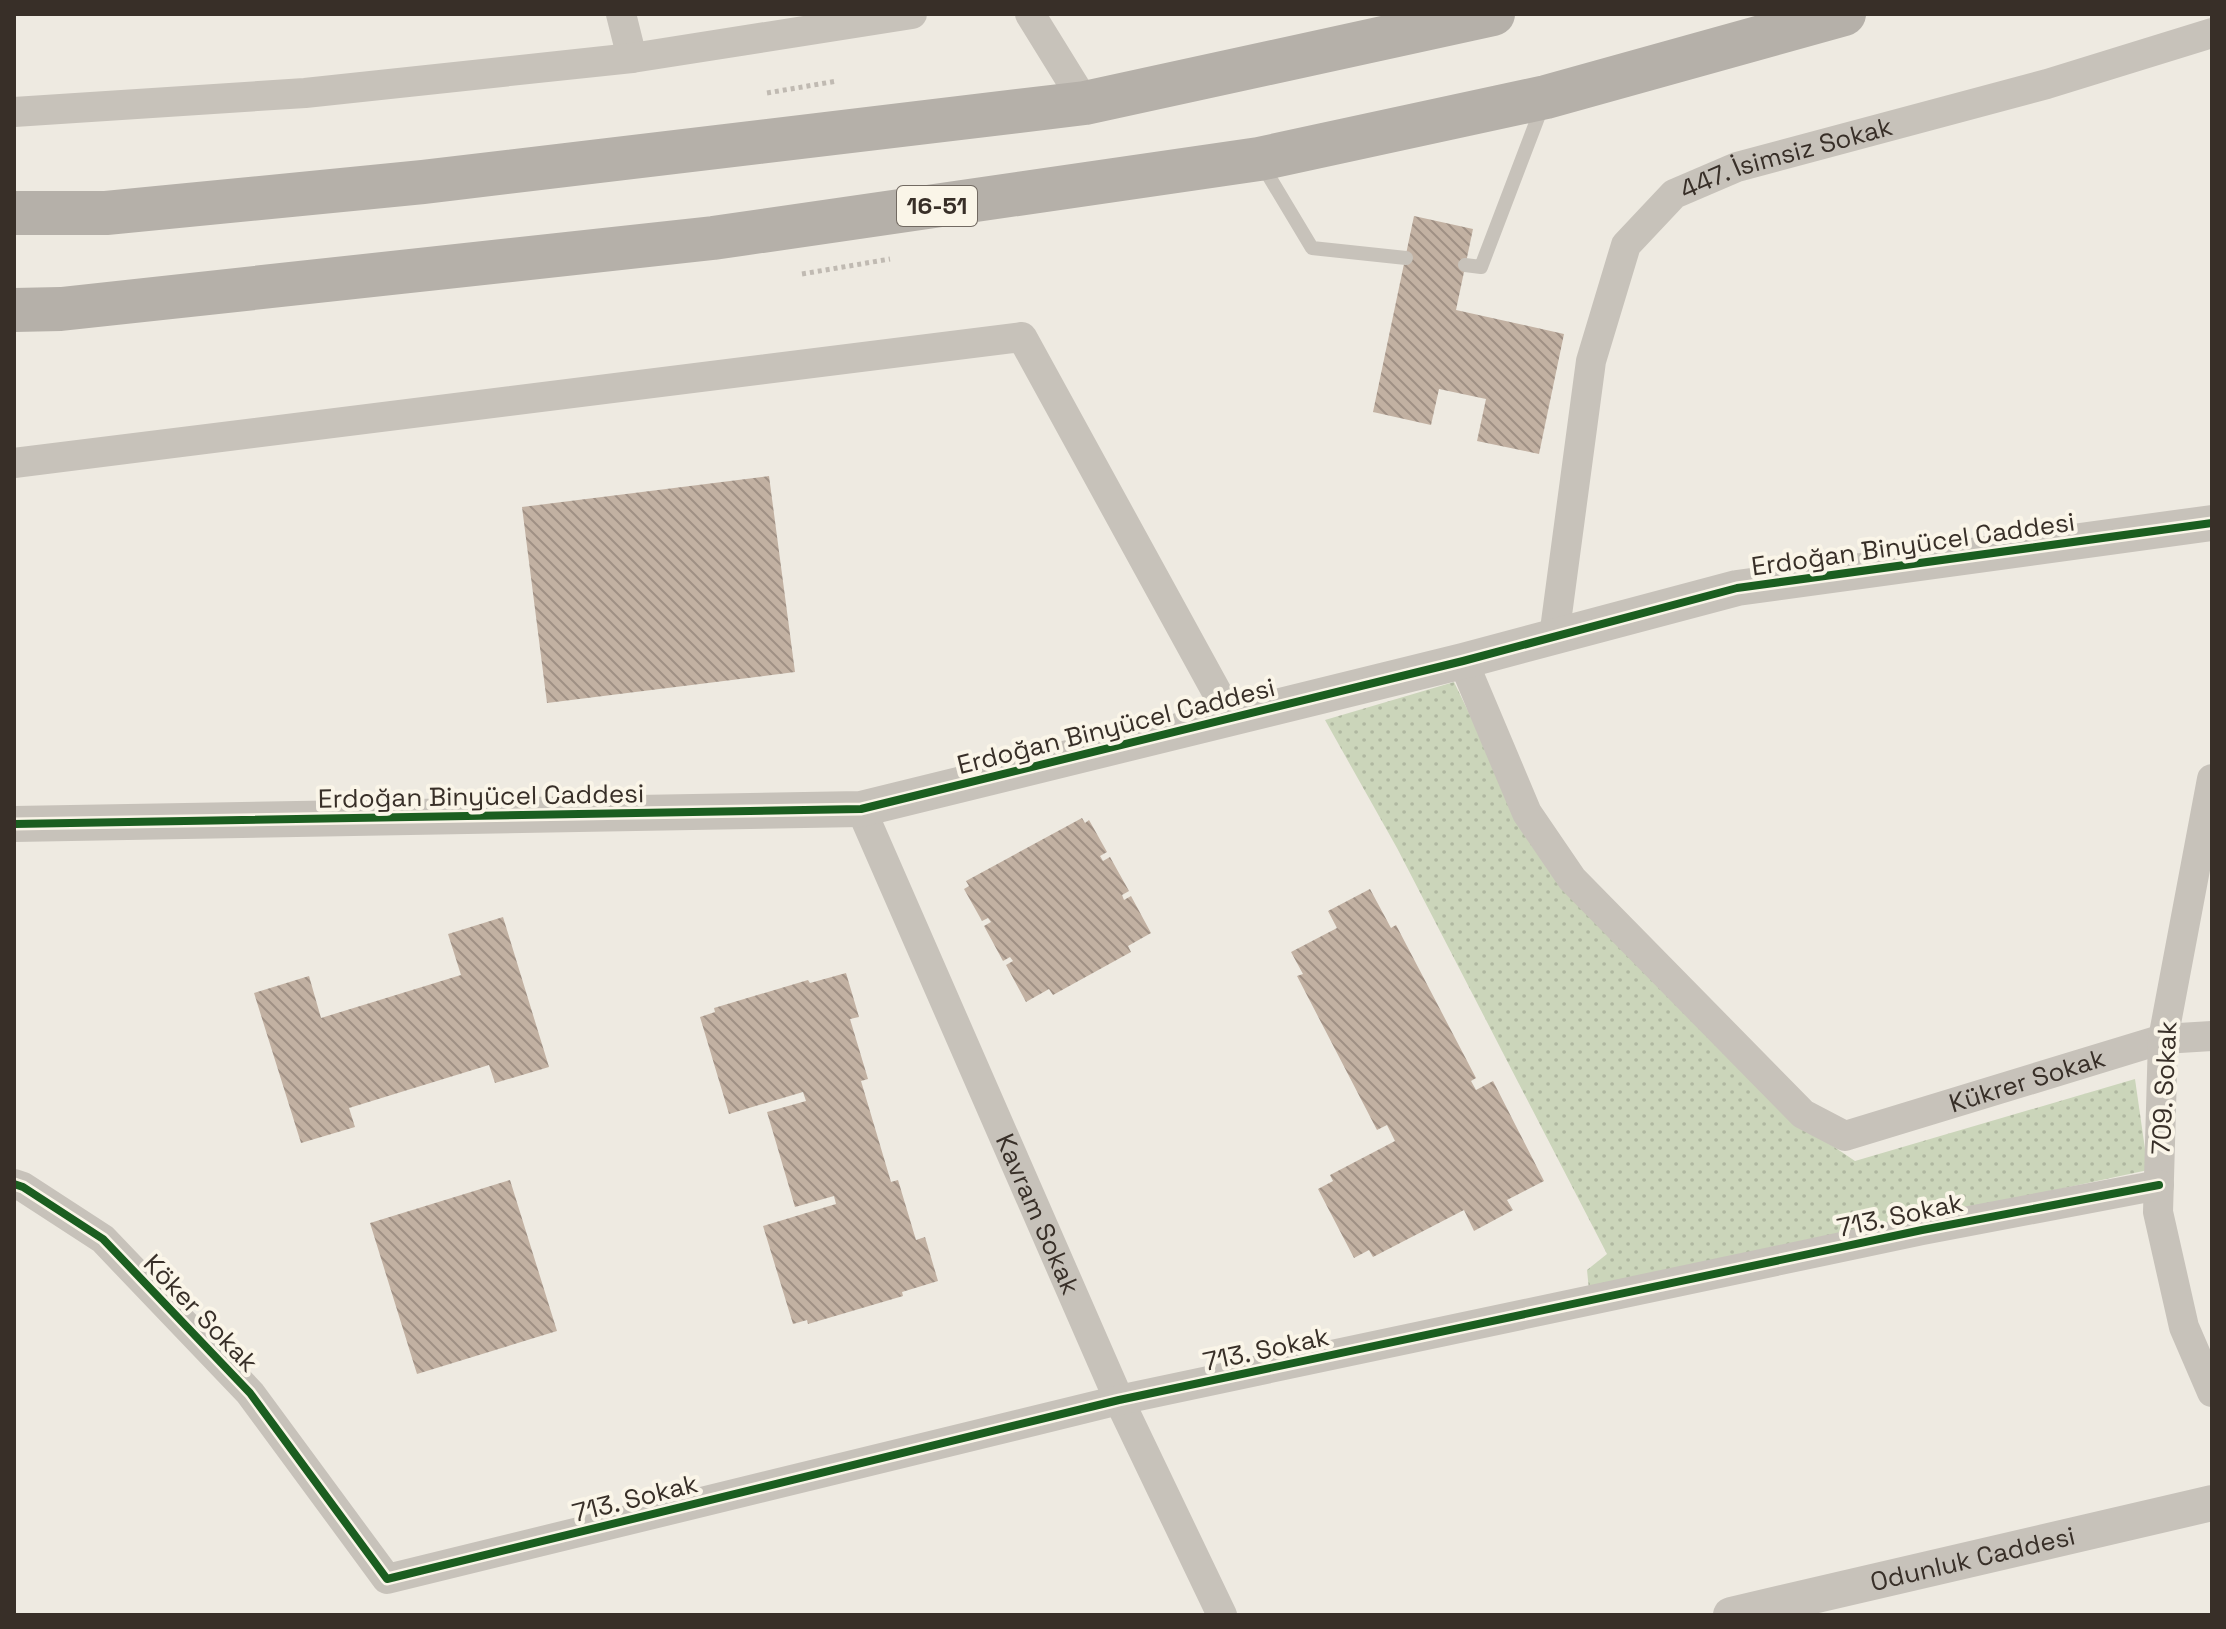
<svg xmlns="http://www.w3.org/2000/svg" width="2226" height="1629" viewBox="0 0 2226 1629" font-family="'Space Grotesk',sans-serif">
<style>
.park{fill:url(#park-dots)}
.building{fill:url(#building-back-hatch)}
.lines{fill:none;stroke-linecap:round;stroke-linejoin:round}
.path{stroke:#c0bab2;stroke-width:5;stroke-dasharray:4 4;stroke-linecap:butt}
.service{stroke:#c7c2ba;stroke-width:14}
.minor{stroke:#c7c2ba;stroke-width:30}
.tertiary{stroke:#c7c2ba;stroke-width:36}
.primary{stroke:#b5b0a9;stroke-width:44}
.cycleway-casing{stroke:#faf5e8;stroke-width:13}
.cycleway{stroke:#1b5e20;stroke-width:8}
.labels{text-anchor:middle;stroke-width:8;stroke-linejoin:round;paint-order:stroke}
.shield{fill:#faf5e8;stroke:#726a62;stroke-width:2}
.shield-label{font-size:24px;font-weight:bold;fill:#382f28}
.street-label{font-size:26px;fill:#382f28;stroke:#faf5e8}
</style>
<defs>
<pattern id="park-dots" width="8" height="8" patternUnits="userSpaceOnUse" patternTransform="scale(2)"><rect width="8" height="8" fill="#cbd5ba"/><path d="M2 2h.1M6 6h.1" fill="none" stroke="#afb7a0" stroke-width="1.8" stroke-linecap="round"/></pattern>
<pattern id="building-back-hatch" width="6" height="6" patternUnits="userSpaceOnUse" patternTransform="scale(2)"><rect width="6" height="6" fill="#c2b1a2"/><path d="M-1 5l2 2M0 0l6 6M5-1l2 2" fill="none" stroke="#9f9084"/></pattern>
</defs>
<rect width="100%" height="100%" fill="#eeeae1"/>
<path class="park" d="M 1454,682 L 1530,839 L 1806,1128 L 1855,1161 L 2135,1079 L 2148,1170 L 1589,1290 L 1587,1270 L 1607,1254 L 1397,848 L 1325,720 Z"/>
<path class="building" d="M 1414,216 L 1473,229 L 1456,310 L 1564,334 L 1539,454 L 1477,441 L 1486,399 L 1439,389 L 1431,425 L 1373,412 Z
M 769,476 L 795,672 L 547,703 L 522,507 Z
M 1082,818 L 1085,823 L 1089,820 L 1107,852 L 1100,856 L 1103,861 L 1110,857 L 1129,891 L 1122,895 L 1124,900 L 1131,896 L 1151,933 L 1128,946 L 1131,952 L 1053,995 L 1049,989 L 1026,1002 L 1006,965 L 1013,961 L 1010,957 L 1003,961 L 984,926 L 991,922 L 988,918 L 982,921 L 964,889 L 969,886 L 966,881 Z
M 1370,889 L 1391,928 L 1396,925 L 1476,1078 L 1471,1081 L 1476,1090 L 1493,1081 L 1544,1181 L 1507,1200 L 1513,1210 L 1474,1231 L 1464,1210 L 1373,1257 L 1369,1250 L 1354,1258 L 1318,1189 L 1333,1181 L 1330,1175 L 1395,1141 L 1387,1125 L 1377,1130 L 1297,976 L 1303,974 L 1291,952 L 1337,928 L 1328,911 Z
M 503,917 L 549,1067 L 495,1083 L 489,1065 L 349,1108 L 355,1127 L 301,1143 L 254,993 L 309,976 L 321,1018 L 461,975 L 448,934 Z
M 846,973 L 859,1017 L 850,1019 L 868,1079 L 861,1081 L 891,1182 L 898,1180 L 916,1240 L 925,1237 L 938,1281 L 902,1292 L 903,1296 L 808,1324 L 807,1320 L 793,1324 L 763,1226 L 836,1204 L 834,1196 L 795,1207 L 767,1112 L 806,1101 L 803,1092 L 729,1114 L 700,1017 L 715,1012 L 714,1008 L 808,980 L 810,983 Z
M 510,1180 L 557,1331 L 417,1374 L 370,1223 Z"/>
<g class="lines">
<path class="path" d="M 767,93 L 837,81
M 802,274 L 890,259"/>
<path class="service" d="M 1261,163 L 1312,248 L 1406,258
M 1465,265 L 1481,267 L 1542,107"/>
<g class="minor">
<path d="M 621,14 L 632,58"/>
<path d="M 1030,14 L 1085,103"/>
<path d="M 14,112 L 305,93 L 632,58 L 912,14"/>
<path d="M 14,463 L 1022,337 L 1231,718"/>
<path id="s1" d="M 1554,637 L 1591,361 L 1626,245 L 1674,194 L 1737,167 L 2047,84 L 2212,33"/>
<path id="s2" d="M 1463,661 L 1527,813 L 1572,879 L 1803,1114 L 1845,1136 L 2163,1039 L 2212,1036"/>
<path d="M 2212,779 L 2163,1039 L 2158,1212 L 2184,1327 L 2212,1392"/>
<path id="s3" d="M 861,809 L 1119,1400 L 1222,1615"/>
<path d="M 14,1184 L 23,1187 L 103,1239 L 250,1393 L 387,1579 L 1119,1400 L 1922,1230 L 2159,1185"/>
</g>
<g class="tertiary">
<path d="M 14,824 L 861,809 L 1463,661 L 1737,588 L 2212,523"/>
<path id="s4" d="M 1731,1615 L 2212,1503"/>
</g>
<path class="primary" d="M 14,213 L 106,213 L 423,182 L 1085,103 L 1493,14
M 14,310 L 61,309 L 713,238 L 1259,159 L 1546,97 L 1844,14"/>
<defs>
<path id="cycleway" d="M 14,824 L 861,809 L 1463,661 L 1737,588 L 2212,523
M 14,1184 L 23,1187 L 103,1239 L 250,1393 L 387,1579 L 1119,1400 L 1922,1230 L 2159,1185"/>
</defs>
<use href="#cycleway" class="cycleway-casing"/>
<use href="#cycleway" class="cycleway"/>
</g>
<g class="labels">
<rect class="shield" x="897" y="186" width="80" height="40" rx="6"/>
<g class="shield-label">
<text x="937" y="214">16-51</text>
</g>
<g class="street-label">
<text dy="9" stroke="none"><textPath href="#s1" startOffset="588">447. İsimsiz Sokak</textPath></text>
<text transform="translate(1913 544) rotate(-8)" y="9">Erdoğan Binyücel Caddesi</text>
<text transform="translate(1116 726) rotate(-14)" y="9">Erdoğan Binyücel Caddesi</text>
<text transform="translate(481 796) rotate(-1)" y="9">Erdoğan Binyücel Caddesi</text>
<text dy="9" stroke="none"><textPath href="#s2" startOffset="812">Kükrer Sokak</textPath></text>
<text transform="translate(2164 1088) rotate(-87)" y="9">709. Sokak</text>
<text dy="9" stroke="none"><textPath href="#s3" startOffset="442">Kavram Sokak</textPath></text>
<text transform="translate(1900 1215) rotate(-12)" y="9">713. Sokak</text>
<text transform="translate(201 1313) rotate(46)" y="9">Köker Sokak</text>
<text transform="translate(1266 1349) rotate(-12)" y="9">713. Sokak</text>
<text transform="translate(635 1498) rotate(-14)" y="9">713. Sokak</text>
<text dy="9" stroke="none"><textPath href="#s4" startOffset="248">Odunluk Caddesi</textPath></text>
</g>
</g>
<rect width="2226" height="1629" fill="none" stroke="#382f28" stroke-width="32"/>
</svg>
